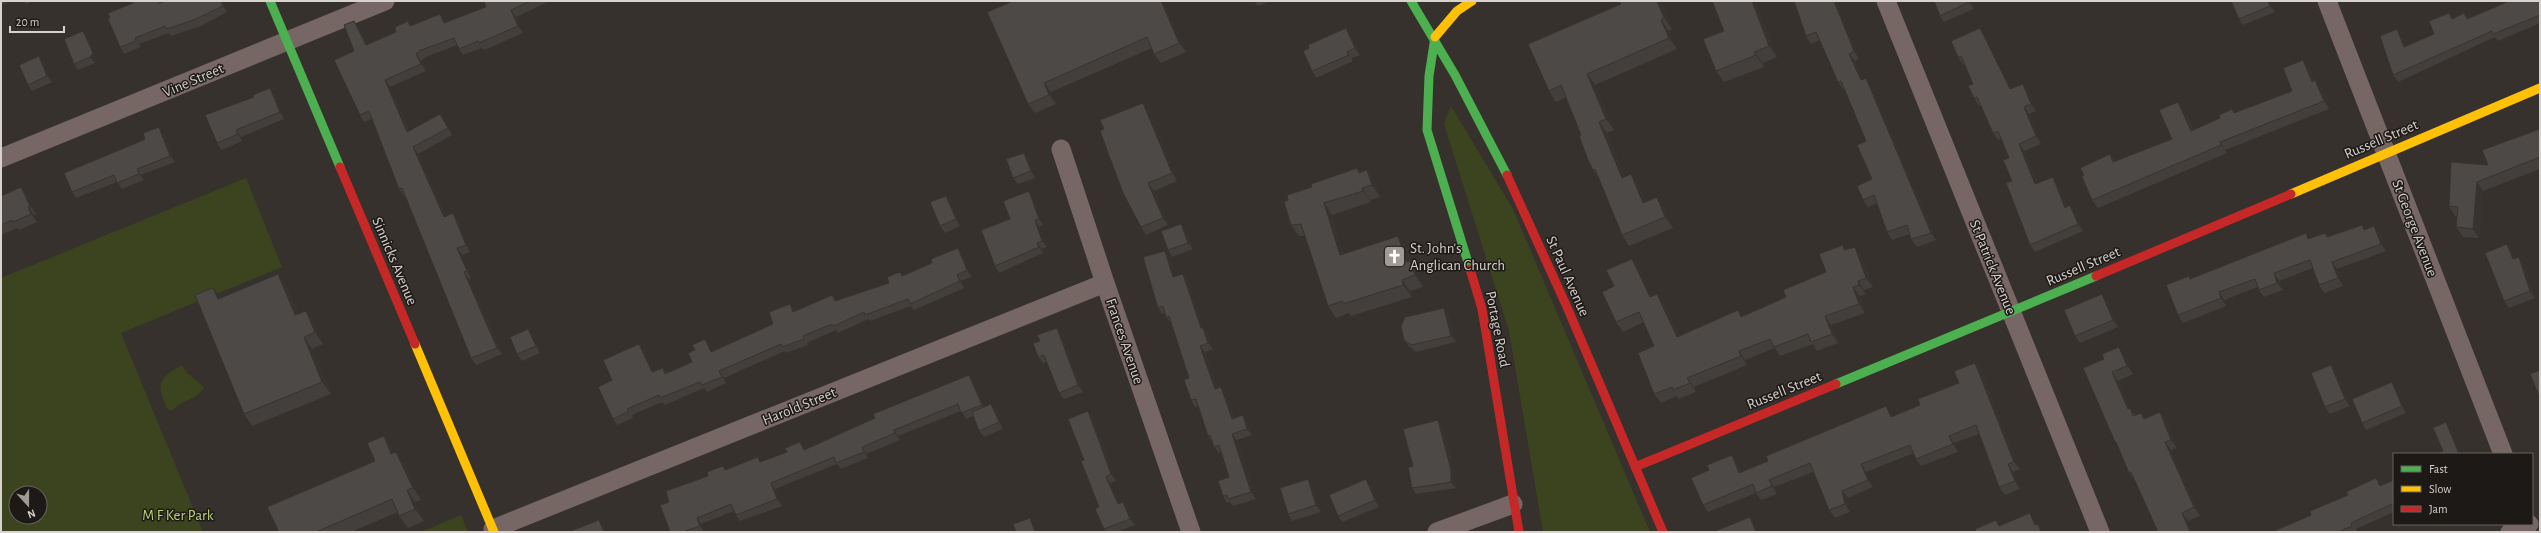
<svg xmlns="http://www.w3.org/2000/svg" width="2541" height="533" viewBox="0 0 2541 533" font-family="'Alegreya Sans',sans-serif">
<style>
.green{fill:#3b441f;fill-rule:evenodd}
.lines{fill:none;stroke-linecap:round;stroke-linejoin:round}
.street{stroke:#776764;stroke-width:19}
.fast{stroke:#4caf50;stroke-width:9}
.slow{stroke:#ffc107;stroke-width:9}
.jam{stroke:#c62828;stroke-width:9}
.wall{fill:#423f3c}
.shaded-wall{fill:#363331}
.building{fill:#4d4946;stroke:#363331}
.labels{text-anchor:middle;stroke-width:3;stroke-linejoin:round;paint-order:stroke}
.street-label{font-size:15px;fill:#d7d2cd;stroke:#1d1916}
.poi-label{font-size:15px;fill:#d7d2cd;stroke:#1d1916;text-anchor:start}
.park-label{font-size:15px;fill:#bbd47e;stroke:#1d1916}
</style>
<rect width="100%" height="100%" fill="#36312c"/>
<path class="green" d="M 1451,106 L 1513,209 L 1650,532 L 1543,532 L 1509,331 L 1444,124 Z
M 246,178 L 282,267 L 121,333 L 203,532 L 1,532 L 1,278 ZM 16,493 L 40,493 L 40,517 L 16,517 Z
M 182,365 L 187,373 L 204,387 C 196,401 183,399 173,410 L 168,410 C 156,384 157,379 182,365 Z
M 461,515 L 468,532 L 421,532 Z"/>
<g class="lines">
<path class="street" d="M 1886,1 L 2100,532
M 2327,1 L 2503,454
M 1061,149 L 1105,283 L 1191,532
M 1,158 L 385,1
M 493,529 L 1105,283
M 1437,532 L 1513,504
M 2510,532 L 2529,524"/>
<path class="fast" d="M 270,1 L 340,167
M 1411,1 L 1455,75 L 1507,175
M 1435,37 L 1429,76 L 1427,130 L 1470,269
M 1836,384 L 2096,276"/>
<path class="slow" d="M 1435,37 L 1457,11 L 1472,1
M 2291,194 L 2540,88
M 415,344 L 494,532"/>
<path class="jam" d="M 340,167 L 415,344
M 1507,175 L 1567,307 L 1663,532
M 1470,269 L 1482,309 L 1519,532
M 2096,276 L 2291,194
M 1635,467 L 1836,384"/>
</g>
<path class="wall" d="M 1,1 L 11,1 L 1,5 Z
M 24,1 L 34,1 L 26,4 Z
M 132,1 L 160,1 L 161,3 L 223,1 L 227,12 L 201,26 L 171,36 L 169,33 L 139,44 L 141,47 L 124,54 L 120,47 L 110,18 L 133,3 Z
M 487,1 L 550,1 L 516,17 L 523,33 L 484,50 L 482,48 L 463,55 L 459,49 L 457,45 L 426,57 L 421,61 L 426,71 L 390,87 L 409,131 L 440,114 L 452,135 L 418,154 L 445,216 L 453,213 L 458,220 L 470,252 L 462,255 L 471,278 L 469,279 L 502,354 L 476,365 L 471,358 L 405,196 L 404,196 L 399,189 L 372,119 L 364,122 L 360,115 L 354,51 L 359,27 L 367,45 L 396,32 L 408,21 L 411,26 L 445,21 L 445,23 L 486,7 Z
M 1013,1 L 1163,1 L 1186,52 L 1161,63 L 1154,54 L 1152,48 L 1051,92 L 1056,104 L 1035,113 L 1028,104 Z
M 1254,1 L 1271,1 L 1258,6 Z
M 1660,1 L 1672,29 L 1669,31 L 1677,49 L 1595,85 L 1614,130 L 1607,133 L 1625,177 L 1639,185 L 1646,202 L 1665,208 L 1673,228 L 1629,246 L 1622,235 L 1598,177 L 1593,170 L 1581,135 L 1566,97 L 1556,102 L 1549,91 Z
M 1712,1 L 1755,1 L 1777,57 L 1763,63 L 1764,67 L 1724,82 L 1716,71 L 1724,31 Z
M 1836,1 L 1859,59 L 1855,61 L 1863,79 L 1871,86 L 1936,240 L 1917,247 L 1911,239 L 1910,234 L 1892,240 L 1887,232 L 1877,203 L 1868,207 L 1863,200 L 1872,179 L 1866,141 L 1845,89 L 1844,90 L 1838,82 L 1820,40 L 1811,44 L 1806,36 Z
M 1971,1 L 1974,9 L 1944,22 L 1940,16 Z
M 2270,1 L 2275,12 L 2243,25 L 2239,19 Z
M 2540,1 L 2540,23 L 2498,41 L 2495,37 L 2398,82 L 2393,75 L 2401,36 L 2406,46 L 2434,34 L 2464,13 L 2468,18 Z
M 1980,28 L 1985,36 L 2011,89 L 2028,91 L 2036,111 L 2029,114 L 2041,144 L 2024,151 L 2037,183 L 2058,184 L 2067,207 L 2075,213 L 2083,231 L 2035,252 L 2030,245 L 2012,181 L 2009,158 L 2001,139 L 1998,140 L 1993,133 L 1981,105 L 1979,106 L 1974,98 L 1973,84 L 1965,64 L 1963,65 L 1958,57 Z
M 1351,35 L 1360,55 L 1352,58 L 1353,61 L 1316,78 L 1312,71 Z
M 88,38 L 97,60 L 95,63 L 78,70 L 74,64 Z
M 43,63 L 52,82 L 32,91 L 28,85 Z
M 2309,68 L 2314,81 L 2321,88 L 2329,109 L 2225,150 L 2227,153 L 2098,208 L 2092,200 L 2084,175 L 2110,154 L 2115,162 L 2172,139 L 2178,102 L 2184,110 L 2193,130 L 2220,118 L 2232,109 L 2235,113 L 2292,91 Z
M 270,88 L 274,94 L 284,119 L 241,137 L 242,141 L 222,150 L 217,143 L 254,97 Z
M 1143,103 L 1149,110 L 1177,181 L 1154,191 L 1168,225 L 1146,235 L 1141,227 L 1104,129 Z
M 2540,129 L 2540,169 L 2483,191 L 2479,238 L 2463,237 L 2456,227 L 2457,216 L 2455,216 L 2449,206 Z
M 164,134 L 175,162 L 141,175 L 144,180 L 122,189 L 117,182 L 76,198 L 72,192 Z
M 1024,153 L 1028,159 L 1035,178 L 1018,184 L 1013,178 Z
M 1357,168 L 1360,172 L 1367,170 L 1375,182 L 1380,197 L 1370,200 L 1371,202 L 1332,215 L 1344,253 L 1407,248 L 1411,262 L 1419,273 L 1423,287 L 1410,291 L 1412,297 L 1351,316 L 1349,313 L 1336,318 L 1328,306 L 1305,236 L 1299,236 L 1291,225 L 1288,200 L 1312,187 Z
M 21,187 L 27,195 L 36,214 L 34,215 L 37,222 L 19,230 L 17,228 L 1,235 L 1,196 Z
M 946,196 L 950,202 L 960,226 L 945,233 L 940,226 Z
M 1033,198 L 1043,225 L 1039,227 L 1047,247 L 1042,249 L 1043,253 L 999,273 L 995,266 L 1010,219 Z
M 2365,229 L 2380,233 L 2386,251 L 2337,269 L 2343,286 L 2324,293 L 2319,285 L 2313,268 L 2279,281 L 2283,290 L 2264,297 L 2259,290 L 2258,287 L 2224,300 L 2226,306 L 2183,323 L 2178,315 L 2189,276 L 2191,279 L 2325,233 L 2328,237 Z
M 1186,230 L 1193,249 L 1172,257 L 1168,250 Z
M 2507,244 L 2512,251 L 2515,258 L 2519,257 L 2523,263 L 2535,298 L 2509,308 L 2504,301 Z
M 1843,245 L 1846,250 L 1861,256 L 1873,287 L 1864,290 L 1866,294 L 1860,296 L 1865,313 L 1831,325 L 1838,343 L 1817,351 L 1813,344 L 1780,356 L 1775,348 L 1745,360 L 1747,365 L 1694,387 L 1696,392 L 1679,399 L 1677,396 L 1661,403 L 1654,394 L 1654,346 L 1644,322 L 1623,332 L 1616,322 L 1614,286 L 1639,268 L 1651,296 L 1657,294 L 1664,303 L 1679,336 L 1742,316 L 1786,297 L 1826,272 Z
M 958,248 L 963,255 L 972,277 L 961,281 L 964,288 L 914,310 L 911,306 L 870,321 L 868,319 L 838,333 L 836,330 L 807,343 L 808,345 L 786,353 L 785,351 L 724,378 L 726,383 L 707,392 L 704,388 L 665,405 L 662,402 L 632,415 L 633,418 L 617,425 L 613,419 L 612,380 L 639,344 L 644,350 L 653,372 L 663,368 L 666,373 L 692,362 L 695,350 L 705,339 L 710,346 L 712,351 L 773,324 L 795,310 L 795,311 L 832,295 L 837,301 L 889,283 L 932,263 Z
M 1170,257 L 1175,277 L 1183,274 L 1188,280 L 1203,328 L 1208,334 L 1213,349 L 1205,352 L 1217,388 L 1225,393 L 1234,418 L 1243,415 L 1247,422 L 1252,435 L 1237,440 L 1256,499 L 1233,506 L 1230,502 L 1227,503 L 1223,496 L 1229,477 L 1221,452 L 1219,453 L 1214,447 L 1212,442 L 1208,436 L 1198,406 L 1195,407 L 1191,400 L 1189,378 L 1171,323 L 1166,317 L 1165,313 L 1162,314 L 1158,308 Z
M 278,274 L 286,286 L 298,314 L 306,311 L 314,322 L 323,344 L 312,349 L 331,394 L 252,426 L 244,414 L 221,298 Z
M 2107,301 L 2118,327 L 2080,343 L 2075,336 Z
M 1449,314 L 1456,342 L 1416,352 L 1409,346 L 1404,340 Z
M 1057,328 L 1061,335 L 1083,392 L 1064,399 L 1059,393 L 1047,362 L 1043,363 L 1038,357 L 1040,341 Z
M 528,329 L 533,336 L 540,353 L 522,361 L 517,354 Z
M 2125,355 L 2133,374 L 2118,381 L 2130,409 L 2135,415 L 2145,418 L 2160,412 L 2166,421 L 2177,448 L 2171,450 L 2200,516 L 2188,521 L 2192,532 L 2158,532 L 2135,481 L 2129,473 L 2119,449 L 2115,442 L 2104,359 Z
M 1975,363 L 1981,371 L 2020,469 L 2013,472 L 2020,489 L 2005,495 L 1999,487 L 1979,434 L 1954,443 L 1958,452 L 1921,466 L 1916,459 L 1914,453 L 1866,472 L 1873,487 L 1848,498 L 1850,512 L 1835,518 L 1829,510 L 1813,472 L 1774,487 L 1777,494 L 1761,500 L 1756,493 L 1708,512 L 1703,505 L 1709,470 L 1732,455 L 1737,462 L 1741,472 L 1892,414 L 1893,416 L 1920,405 L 1959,383 Z
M 2331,365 L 2336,371 L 2350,406 L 2330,414 L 2325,407 Z
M 969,375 L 973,381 L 984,407 L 991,404 L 996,410 L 1003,429 L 984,437 L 979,431 L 973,416 L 966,419 L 961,411 L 898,436 L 900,440 L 866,454 L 868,458 L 841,469 L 837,464 L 775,489 L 782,506 L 740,521 L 736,515 L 734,511 L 701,524 L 704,532 L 670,532 L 669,502 L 723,466 L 726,470 L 762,462 L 787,452 L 800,442 L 806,450 L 875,418 Z
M 2396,389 L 2406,413 L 2366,430 L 2362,423 Z
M 1088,411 L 1092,417 L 1116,481 L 1110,483 L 1120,504 L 1123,502 L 1128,509 L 1135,525 L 1117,532 L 1106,532 L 1104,529 L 1099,507 L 1084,460 Z
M 1443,426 L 1456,477 L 1456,488 L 1416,494 L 1412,488 L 1413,466 Z
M 384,436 L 392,448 L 394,453 L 396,452 L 405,463 L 421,500 L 415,502 L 424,521 L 408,528 L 399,516 L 398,512 L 351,532 L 279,532 L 375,461 Z
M 1308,479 L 1312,485 L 1321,512 L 1292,521 L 1288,514 Z
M 1366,479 L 1371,486 L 1379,507 L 1342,522 L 1338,516 Z
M 2394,480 L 2394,512 L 2356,529 L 2357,532 L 2272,532 Z"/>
<path class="shaded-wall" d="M 221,1 L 223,1 L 227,12 L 223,6 Z
M 1161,1 L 1163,1 L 1186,52 L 1179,43 Z
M 1657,1 L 1660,1 L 1672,29 L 1664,18 Z
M 1752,1 L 1755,1 L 1777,57 L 1769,46 Z
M 1834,1 L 1836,1 L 1859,59 L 1854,51 Z
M 1969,1 L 1971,1 L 1974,9 L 1969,2 Z
M 2268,1 L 2270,1 L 2275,12 L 2270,6 Z
M 511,10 L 516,17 L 523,33 L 518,26 Z
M 440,14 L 445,21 L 448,30 L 444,23 Z
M 1661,20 L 1669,31 L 1677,49 L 1669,38 Z
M 354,21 L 359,27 L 370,52 L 366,45 Z
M 1346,28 L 1351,35 L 1360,55 L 1355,48 Z
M 1980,28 L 1985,36 L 2015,97 L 2010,89 Z
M 2397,29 L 2401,36 L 2409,53 L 2404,47 Z
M 83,31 L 88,38 L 97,60 L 95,63 L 90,57 Z
M 1754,52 L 1763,63 L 1764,67 Z
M 416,54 L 421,61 L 426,71 L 421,64 Z
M 1849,54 L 1855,61 L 1867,88 L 1861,80 Z
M 39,56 L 43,63 L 52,82 L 47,76 Z
M 2303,60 L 2309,68 L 2317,90 L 2312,82 Z
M 1587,74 L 1595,85 L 1614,130 L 1606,119 Z
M 1866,78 L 1871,86 L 1936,240 L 1931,233 Z
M 385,80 L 390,87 L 412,139 L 407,132 Z
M 2315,80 L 2321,88 L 2329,109 L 2324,101 Z
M 1044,83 L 1051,92 L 1056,104 L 1049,95 Z
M 2023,84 L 2028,91 L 2036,111 L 2031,104 Z
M 270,88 L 274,94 L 284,119 L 280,112 Z
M 2178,102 L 2184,110 L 2196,139 L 2191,131 Z
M 1143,103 L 1149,110 L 1177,181 L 1172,173 Z
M 2024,107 L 2029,114 L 2041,144 L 2036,136 Z
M 1599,122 L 1607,133 L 1630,189 L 1622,178 Z
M 159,127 L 164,134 L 175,162 L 170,156 Z
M 236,130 L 241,137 L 242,141 L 238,134 Z
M 2220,142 L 2225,150 L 2227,153 L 2221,145 Z
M 2019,144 L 2024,151 L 2040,192 L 2035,184 Z
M 413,147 L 418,154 L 448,224 L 444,217 Z
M 1024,153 L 1028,159 L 1035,178 L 1031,171 Z
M 137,169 L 141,175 L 144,180 L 139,174 Z
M 1367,170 L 1375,182 L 1380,197 L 1372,185 Z
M 1631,174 L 1639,185 L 1651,214 L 1643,203 Z
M 2053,177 L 2058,184 L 2071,215 L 2065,208 Z
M 2477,182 L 2483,191 L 2479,238 L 2473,229 Z
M 1148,183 L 1154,191 L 1168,225 L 1163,218 Z
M 21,187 L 27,195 L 36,214 L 30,206 Z
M 1362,188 L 1370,200 L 1371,202 L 1363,191 Z
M 1029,191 L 1033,198 L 1043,225 L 1039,219 Z
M 946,196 L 950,202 L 960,226 L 956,219 Z
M 1657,197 L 1665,208 L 1673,228 L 1665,217 Z
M 1324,203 L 1332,215 L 1349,266 L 1340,255 Z
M 2070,205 L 2075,213 L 2083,231 L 2078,224 Z
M 28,207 L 34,215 L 37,222 L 31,214 Z
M 453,213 L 458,220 L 470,252 L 466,245 Z
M 1035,220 L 1039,227 L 1047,247 L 1042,241 Z
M 1181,224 L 1186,230 L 1193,249 L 1188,243 Z
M 2374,226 L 2380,233 L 2386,251 L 2381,244 Z
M 1398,236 L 1407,248 L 1411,262 L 1419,273 L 1423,287 L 1407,262 Z
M 1037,243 L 1042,249 L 1043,253 L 1039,247 Z
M 2507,244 L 2512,251 L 2518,266 L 2513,259 Z
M 1855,247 L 1861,256 L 1873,287 L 1866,278 Z
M 457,248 L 462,255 L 471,278 L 467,271 Z
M 958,248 L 963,255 L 972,277 L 967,270 Z
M 1165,251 L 1170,257 L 1177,284 L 1173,277 Z
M 2519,257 L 2523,263 L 2535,298 L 2530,291 Z
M 1632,259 L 1639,268 L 1656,306 L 1650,297 Z
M 2332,262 L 2337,269 L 2343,286 L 2338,278 Z
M 464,272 L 469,279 L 502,354 L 497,348 Z
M 2274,273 L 2279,281 L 2283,290 L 2277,283 Z
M 278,274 L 286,286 L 303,327 L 295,315 Z
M 1183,274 L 1188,280 L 1206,335 L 1201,328 Z
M 957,275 L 961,281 L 964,288 L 960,281 Z
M 1402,280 L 1410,291 L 1412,297 L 1403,285 Z
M 1858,281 L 1864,290 L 1866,294 L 1859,285 Z
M 1853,287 L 1860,296 L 1865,313 L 1859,304 Z
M 213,288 L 222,299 L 218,299 Z
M 2219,292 L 2224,300 L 2226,306 L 2221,298 Z
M 1657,294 L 1664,303 L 1683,346 L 1677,337 Z
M 2102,294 L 2107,301 L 2118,327 L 2113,320 Z
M 790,304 L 795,310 L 798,318 L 793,312 Z
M 1444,308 L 1449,314 L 1456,342 L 1451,336 Z
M 306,311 L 314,322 L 323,344 L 315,332 Z
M 1825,316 L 1831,325 L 1838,343 L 1832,334 Z
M 1057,328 L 1061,335 L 1083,392 L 1078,385 Z
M 1203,328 L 1208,334 L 1213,349 L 1208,343 Z
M 528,329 L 533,336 L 540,353 L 536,346 Z
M 304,337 L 312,349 L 331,394 L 322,382 Z
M 705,339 L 710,346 L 715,358 L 711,352 Z
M 639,344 L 644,350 L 656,379 L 652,372 Z
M 1200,346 L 1205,352 L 1219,395 L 1215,389 Z
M 2119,347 L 2125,355 L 2133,374 L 2127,366 Z
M 1739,351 L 1745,360 L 1747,365 L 1741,356 Z
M 1975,363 L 1981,371 L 2020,469 L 2014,462 Z
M 2331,365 L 2336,371 L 2350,406 L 2345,399 Z
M 719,371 L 724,378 L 726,383 L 722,377 Z
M 2112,372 L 2118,381 L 2134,418 L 2128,409 Z
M 969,375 L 973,381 L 986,411 L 982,405 Z
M 1687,378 L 1694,387 L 1696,392 L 1690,383 Z
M 2392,382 L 2396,389 L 2406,413 L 2402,406 Z
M 1221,387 L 1225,393 L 1236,425 L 1232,419 Z
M 991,404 L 996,410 L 1003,429 L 999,422 Z
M 1886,406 L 1892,414 L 1896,424 L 1891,417 Z
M 1088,411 L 1092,417 L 1116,481 L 1111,474 Z
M 2160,412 L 2166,421 L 2177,448 L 2171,440 Z
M 1243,415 L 1247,422 L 1252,435 L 1247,429 Z
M 1438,420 L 1443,426 L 1456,477 L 1456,488 L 1451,482 Z
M 2446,422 L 2450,429 L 2461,454 L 2459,454 Z
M 894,430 L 898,436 L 900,440 L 895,433 Z
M 1232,434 L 1237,440 L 1256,499 L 1251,492 Z
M 384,436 L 392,448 L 399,466 L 391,454 Z
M 1949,436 L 1954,443 L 1958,452 L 1953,444 Z
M 800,442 L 805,448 L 809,457 L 804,450 Z
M 2165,442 L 2171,450 L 2200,516 L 2194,507 Z
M 862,447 L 866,454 L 868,458 L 864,452 Z
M 396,452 L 405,463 L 421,500 L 413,488 Z
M 1732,455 L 1737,462 L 1744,480 L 1739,473 Z
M 1861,464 L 1866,472 L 1873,487 L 1868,480 Z
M 2008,464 L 2013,472 L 2020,489 L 2015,481 Z
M 1106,477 L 1110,483 L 1123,511 L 1118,504 Z
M 1308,479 L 1312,485 L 1321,512 L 1316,505 Z
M 1366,479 L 1371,486 L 1379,507 L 1375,500 Z
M 1769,480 L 1774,487 L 1777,494 L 1772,486 Z
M 771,483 L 775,489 L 782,506 L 777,499 Z
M 407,490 L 415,502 L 424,521 L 415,509 Z
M 1842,491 L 1848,498 L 1850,512 L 1845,504 Z
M 1123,502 L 1128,509 L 1135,525 L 1130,519 Z
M 2030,513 L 2034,520 L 2039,532 L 2035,525 Z
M 2182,513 L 2188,521 L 2192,532 L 2190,532 Z
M 1750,517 L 1754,523 L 1758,532 L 1756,532 Z
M 697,518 L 701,524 L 704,532 L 700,526 Z
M 1030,518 L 1034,524 L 1037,532 L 1035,532 Z
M 599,520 L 604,526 L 606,532 L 604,532 Z
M 2038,524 L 2042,530 L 2043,532 L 2041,532 Z"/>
<path class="building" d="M 132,1 L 158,1 L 159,3 L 166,1 L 221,1 L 223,6 L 196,19 L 167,29 L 165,26 L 135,38 L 136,41 L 120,47 L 108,19 L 110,18 L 108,13 L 133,3 Z
M 487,1 L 531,1 L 511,10 L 518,26 L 479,43 L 478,41 L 459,49 L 454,38 L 421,50 L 416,54 L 421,64 L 385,80 L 407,132 L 440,114 L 448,128 L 413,147 L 444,217 L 453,213 L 466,245 L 457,248 L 467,271 L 464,272 L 497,348 L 471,358 L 402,188 L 399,189 L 369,111 L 360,115 L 334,60 L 354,51 L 344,25 L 354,21 L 366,45 L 396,32 L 395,27 L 408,21 L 410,26 L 440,14 L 444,23 L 486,7 L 484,2 Z
M 1013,1 L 1161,1 L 1179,43 L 1154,54 L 1147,37 L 1044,83 L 1049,95 L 1028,104 L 987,12 Z
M 1619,1 L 1657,1 L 1664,18 L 1661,20 L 1669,38 L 1587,74 L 1606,119 L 1599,122 L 1622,178 L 1631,174 L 1643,203 L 1657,197 L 1665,217 L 1622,235 L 1595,169 L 1593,170 L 1588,160 L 1579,136 L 1581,135 L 1561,85 L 1549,91 L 1528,44 L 1621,4 Z
M 1712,1 L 1752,1 L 1769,46 L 1754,52 L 1756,55 L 1716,71 L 1703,39 L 1724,31 Z
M 1794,1 L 1834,1 L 1854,51 L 1849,54 L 1861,80 L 1866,78 L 1931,233 L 1911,239 L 1907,225 L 1887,232 L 1874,195 L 1863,200 L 1857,186 L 1872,179 L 1857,145 L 1866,141 L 1841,81 L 1838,82 L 1816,32 L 1806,36 Z
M 1934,1 L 1969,1 L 1969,2 L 1940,16 Z
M 2231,1 L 2268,1 L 2270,6 L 2239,19 Z
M 2509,1 L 2540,1 L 2540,15 L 2493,34 L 2492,31 L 2393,75 L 2380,36 L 2397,29 L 2404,47 L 2434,34 L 2429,21 L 2449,13 L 2452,19 L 2464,13 L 2467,19 Z
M 1346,28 L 1355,48 L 1347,52 L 1349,55 L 1312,71 L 1303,51 L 1309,48 L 1308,45 Z
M 1980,28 L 2010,89 L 2023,84 L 2031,104 L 2024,107 L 2036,136 L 2019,144 L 2035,184 L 2053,177 L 2065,208 L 2070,205 L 2078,224 L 2030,245 L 2006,183 L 2012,181 L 2003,160 L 2009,158 L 1998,131 L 1993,133 L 1977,97 L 1974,98 L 1968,86 L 1973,84 L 1961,56 L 1958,57 L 1951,41 Z
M 83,31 L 93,53 L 90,57 L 74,64 L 64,39 Z
M 39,56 L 47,76 L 28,85 L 19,65 Z
M 2303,60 L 2312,82 L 2315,80 L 2324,101 L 2220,142 L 2221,145 L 2092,200 L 2082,177 L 2084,175 L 2080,168 L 2110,154 L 2113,162 L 2172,139 L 2159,110 L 2178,102 L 2191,131 L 2220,118 L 2219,115 L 2232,109 L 2234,113 L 2292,91 L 2283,68 Z
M 270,88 L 280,112 L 236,130 L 238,134 L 217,143 L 205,115 L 254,97 L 253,95 Z
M 1143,103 L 1172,173 L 1148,183 L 1163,218 L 1141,227 L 1123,193 L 1100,131 L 1104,129 L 1100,120 Z
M 159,127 L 170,156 L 137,169 L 139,174 L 117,183 L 114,175 L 72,192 L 64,173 L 141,141 L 145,139 L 143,133 Z
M 2540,129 L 2540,157 L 2477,182 L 2473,229 L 2456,227 L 2458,207 L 2449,206 L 2451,162 L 2488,165 L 2482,150 Z
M 1024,153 L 1031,171 L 1013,178 L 1006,159 Z
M 1357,168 L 1359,173 L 1367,170 L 1372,185 L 1362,188 L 1363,191 L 1324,203 L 1340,255 L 1398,236 L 1407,262 L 1410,261 L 1415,275 L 1402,280 L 1403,285 L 1343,304 L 1342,301 L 1328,306 L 1301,224 L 1291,225 L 1284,202 L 1288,200 L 1287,195 L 1312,187 L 1311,184 Z
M 21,187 L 30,206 L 28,207 L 31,214 L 13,222 L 12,220 L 1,225 L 1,196 Z
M 1029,191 L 1039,219 L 1035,220 L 1042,241 L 1037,243 L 1039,247 L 995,266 L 981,230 L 1010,219 L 1003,201 Z
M 946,196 L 956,219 L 940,226 L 930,202 Z
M 1181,224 L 1188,243 L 1168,250 L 1161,231 Z
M 2362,225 L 2364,230 L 2374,226 L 2381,244 L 2332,262 L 2338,278 L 2319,285 L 2310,260 L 2274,273 L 2277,283 L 2259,290 L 2255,279 L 2219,292 L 2221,298 L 2178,315 L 2166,285 L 2189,276 L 2190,279 L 2306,233 L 2308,239 L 2325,233 L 2327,237 Z
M 2507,244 L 2513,259 L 2519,257 L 2530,291 L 2504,301 L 2485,253 Z
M 1843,245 L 1844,250 L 1855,247 L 1866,278 L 1858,281 L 1859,285 L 1853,287 L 1859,304 L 1825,316 L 1832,334 L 1811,342 L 1808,334 L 1774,347 L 1770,339 L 1739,351 L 1741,356 L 1687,378 L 1690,383 L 1673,390 L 1672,387 L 1654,394 L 1638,353 L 1654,346 L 1639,312 L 1616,322 L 1602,292 L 1614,286 L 1606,270 L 1632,259 L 1650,297 L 1657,294 L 1677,337 L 1738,310 L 1741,317 L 1786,297 L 1783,290 L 1826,272 L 1819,254 Z
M 958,248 L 967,270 L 957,275 L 960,281 L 910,304 L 908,299 L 865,315 L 864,312 L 834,326 L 832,324 L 803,336 L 804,339 L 782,347 L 781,344 L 719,371 L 722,377 L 702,385 L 700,382 L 660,398 L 659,395 L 627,409 L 629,411 L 613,419 L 598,387 L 612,380 L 603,360 L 639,344 L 652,372 L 663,368 L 665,374 L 692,362 L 688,353 L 695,350 L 692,345 L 705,339 L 711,352 L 773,324 L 769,312 L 790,304 L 793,312 L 832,295 L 835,301 L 889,283 L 887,277 L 900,272 L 902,276 L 932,263 L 931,259 Z
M 1165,251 L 1173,277 L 1183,274 L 1201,328 L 1203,328 L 1208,343 L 1200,346 L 1215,389 L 1221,387 L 1232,419 L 1243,415 L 1247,429 L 1232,434 L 1251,492 L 1228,499 L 1227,495 L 1223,496 L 1218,481 L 1229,477 L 1219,445 L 1214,447 L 1210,435 L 1208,436 L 1196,399 L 1191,400 L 1184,380 L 1189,378 L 1169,316 L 1166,317 L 1163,306 L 1158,308 L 1143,257 Z
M 278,274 L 295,315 L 306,311 L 315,332 L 304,337 L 322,382 L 244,414 L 195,295 L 213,288 L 218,299 Z
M 2102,294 L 2113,320 L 2075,336 L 2064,310 Z
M 1444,308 L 1451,336 L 1411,345 L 1404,340 L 1401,326 L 1405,317 Z
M 1057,328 L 1078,385 L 1059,393 L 1044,355 L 1038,357 L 1033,343 L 1040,341 L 1037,335 Z
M 528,329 L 536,346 L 517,354 L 510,337 Z
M 2119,347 L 2127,366 L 2112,372 L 2128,409 L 2130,408 L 2133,416 L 2141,413 L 2144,419 L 2160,412 L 2171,440 L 2165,442 L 2194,507 L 2182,513 L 2190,532 L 2158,532 L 2131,472 L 2129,473 L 2116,442 L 2115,442 L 2083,368 L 2104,359 L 2102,354 Z
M 1975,363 L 2014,462 L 2008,464 L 2015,481 L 1999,487 L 1976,425 L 1949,436 L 1953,444 L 1916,459 L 1910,445 L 1861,464 L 1868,480 L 1842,491 L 1845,504 L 1829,510 L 1810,463 L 1769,480 L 1772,486 L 1756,493 L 1753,484 L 1703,505 L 1691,478 L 1709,470 L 1707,465 L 1732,455 L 1739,473 L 1768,461 L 1766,456 L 1886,406 L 1891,417 L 1920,405 L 1918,399 L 1959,383 L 1954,371 Z
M 2331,365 L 2345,399 L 2325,407 L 2311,373 Z
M 2540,370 L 2540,398 L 2530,374 Z
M 969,375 L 982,405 L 961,413 L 958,404 L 894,430 L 895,433 L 862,447 L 864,452 L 836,463 L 834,457 L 771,483 L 777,499 L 736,515 L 731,504 L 697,518 L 700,526 L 683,532 L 670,532 L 660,505 L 669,502 L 666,491 L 708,476 L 707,472 L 723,466 L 725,470 L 758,457 L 760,462 L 787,452 L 785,448 L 800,442 L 804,450 L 875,418 L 873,414 Z
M 2392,382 L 2402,406 L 2362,423 L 2352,399 Z
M 991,404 L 999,422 L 979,431 L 972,412 Z
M 1088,411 L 1111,474 L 1106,477 L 1118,504 L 1123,502 L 1130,519 L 1104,529 L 1095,509 L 1099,507 L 1081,461 L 1084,460 L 1068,419 Z
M 1438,420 L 1451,470 L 1451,482 L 1412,488 L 1408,467 L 1413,466 L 1403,429 Z
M 2446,422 L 2459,454 L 2435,454 L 2443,451 L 2433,428 Z
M 384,436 L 391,454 L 396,452 L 413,488 L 407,490 L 415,509 L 399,516 L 392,499 L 316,532 L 279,532 L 267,507 L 375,461 L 367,443 Z
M 2376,478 L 2380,486 L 2394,480 L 2394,503 L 2351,523 L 2352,526 L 2338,532 L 2272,532 L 2311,515 L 2310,511 L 2348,495 L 2346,492 Z
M 1308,479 L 1316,505 L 1288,514 L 1280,488 Z
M 1366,479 L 1375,500 L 1338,516 L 1329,495 Z
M 2030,513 L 2035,525 L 2038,524 L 2041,532 L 1976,532 L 1975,529 L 1996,520 L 1999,526 Z
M 1750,517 L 1756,532 L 1713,532 Z
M 1030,518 L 1035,532 L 1015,532 L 1016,532 L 1013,524 Z
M 599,520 L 604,532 L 568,532 Z"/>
<defs>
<symbol id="church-square" viewBox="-11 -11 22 22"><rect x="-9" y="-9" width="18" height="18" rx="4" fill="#9f9a95" stroke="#1d1916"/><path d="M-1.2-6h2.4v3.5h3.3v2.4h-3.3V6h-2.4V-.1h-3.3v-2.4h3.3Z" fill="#fff"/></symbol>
</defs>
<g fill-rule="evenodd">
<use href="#church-square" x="1382" y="244" width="25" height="25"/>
</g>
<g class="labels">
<g class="street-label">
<text transform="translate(193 80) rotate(-23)" y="5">Vine Street</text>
<text transform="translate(2381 139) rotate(-23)" y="5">Russell Street</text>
<text transform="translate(2415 228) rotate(69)" y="5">St George Avenue</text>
<text transform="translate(395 261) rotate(67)" y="5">Sinnicks Avenue</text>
<text transform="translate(2083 266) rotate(-23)" y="5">Russell Street</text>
<text transform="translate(1993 267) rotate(68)" y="5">St Patrick Avenue</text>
<text transform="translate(1568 276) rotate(66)" y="5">St Paul Avenue</text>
<text transform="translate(1498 329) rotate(79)" y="5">Portage Road</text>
<text transform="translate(1125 341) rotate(71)" y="5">Frances Avenue</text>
<text transform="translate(1784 390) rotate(-22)" y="5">Russell Street</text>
<text transform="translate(799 406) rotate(-22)" y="5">Harold Street</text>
</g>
<g class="poi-label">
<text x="1410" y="253">St. John's<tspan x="1410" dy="17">Anglican Church</tspan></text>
</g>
<g class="park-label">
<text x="178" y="520">M F Ker Park</text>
</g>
</g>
<rect width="2541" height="533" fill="none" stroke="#d7d2cd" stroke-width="4"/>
<rect x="2393" y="453" width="140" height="72" fill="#1d1916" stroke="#67635f"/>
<rect x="2401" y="466" width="20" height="6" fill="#4caf50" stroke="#67635f"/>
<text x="2429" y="473" font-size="12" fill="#d7d2cd">Fast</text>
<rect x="2401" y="486" width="20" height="6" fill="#ffc107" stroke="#67635f"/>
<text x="2429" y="493" font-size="12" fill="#d7d2cd">Slow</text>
<rect x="2401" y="506" width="20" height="6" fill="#c62828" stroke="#67635f"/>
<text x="2429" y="513" font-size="12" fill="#d7d2cd">Jam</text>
<g transform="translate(28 505) rotate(159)"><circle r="19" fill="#1d1916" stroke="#67635f"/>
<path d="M0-3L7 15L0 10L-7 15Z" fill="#9f9a95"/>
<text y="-6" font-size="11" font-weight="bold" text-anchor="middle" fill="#d7d2cd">N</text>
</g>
<path d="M10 26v6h54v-6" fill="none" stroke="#d7d2cd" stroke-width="2"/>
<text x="16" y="26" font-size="12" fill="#d7d2cd" stroke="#1d1916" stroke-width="3" paint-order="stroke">20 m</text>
</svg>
